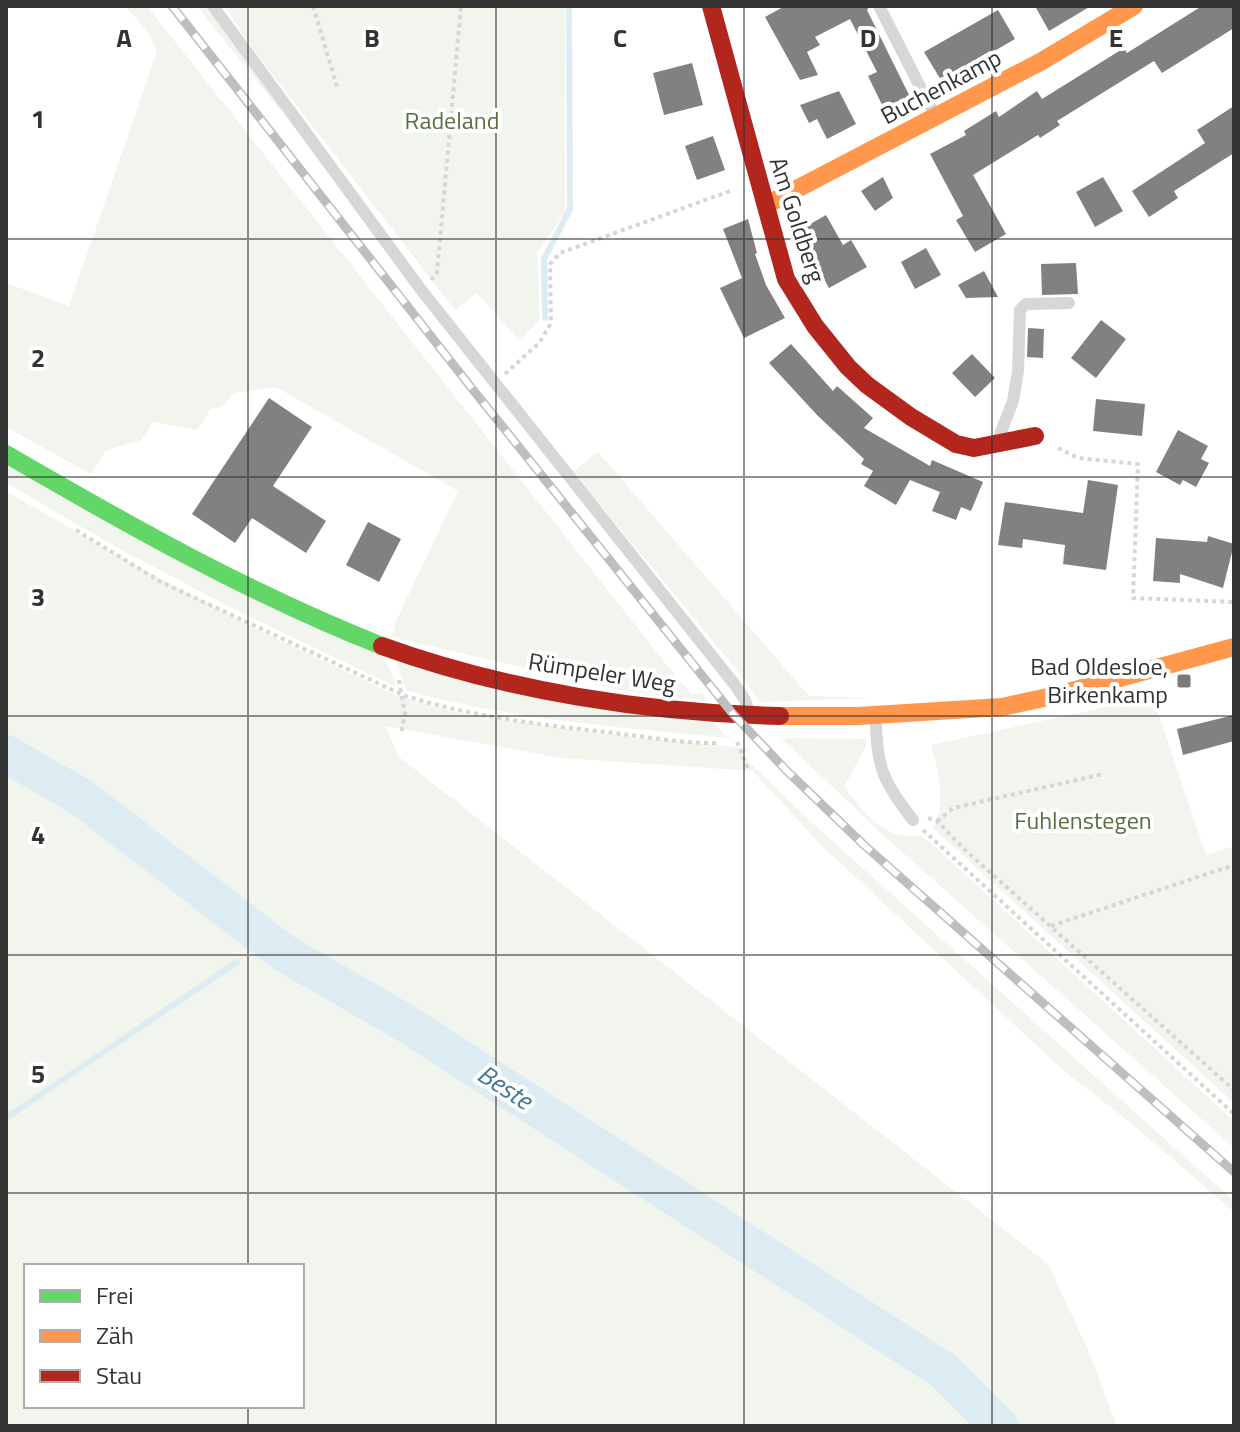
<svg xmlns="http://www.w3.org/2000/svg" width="1240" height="1432" viewBox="0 0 1240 1432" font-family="'Titillium Web',sans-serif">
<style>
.green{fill:#f1f5ed;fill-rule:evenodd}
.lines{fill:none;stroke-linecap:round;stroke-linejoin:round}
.stream{stroke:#ddebf3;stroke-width:6}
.river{stroke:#ddebf3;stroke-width:38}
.building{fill:#818181}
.path{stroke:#d6d6d6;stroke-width:4;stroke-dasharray:4 4;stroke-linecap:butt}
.lane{stroke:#d7d7d7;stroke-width:12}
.fast{stroke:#63d668;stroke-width:18}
.slow{stroke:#ff974d;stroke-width:18}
.jam{stroke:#b3261e;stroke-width:18}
.rail-casing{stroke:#bebebe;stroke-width:9}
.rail{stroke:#fff;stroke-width:6;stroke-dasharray:18;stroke-linecap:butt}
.grid{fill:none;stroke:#333;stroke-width:2;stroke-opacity:0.55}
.poi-dot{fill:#7a7a7a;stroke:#fff;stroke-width:3}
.labels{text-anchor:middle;stroke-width:8;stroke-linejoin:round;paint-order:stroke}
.street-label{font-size:24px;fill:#333;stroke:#fff}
.park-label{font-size:24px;fill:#56703f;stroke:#fff}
.poi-label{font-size:24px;fill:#333;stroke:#fff;text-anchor:end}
.water-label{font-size:26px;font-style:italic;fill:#3f7597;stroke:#fff}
.grid-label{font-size:26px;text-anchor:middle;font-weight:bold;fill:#333;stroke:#fff;stroke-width:8;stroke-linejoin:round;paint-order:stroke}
</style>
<rect width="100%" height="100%" fill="#fff"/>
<path class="green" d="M 125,6 L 147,6 L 666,664 L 691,694 L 702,693 L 706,701 L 619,690 L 392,637 L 396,621 L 458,491 L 276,387 L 234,393 L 222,407 L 211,409 L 197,430 L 153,422 L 141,440 L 106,450 L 91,474 L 6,427 L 6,283 L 69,306 L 157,52 L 148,32 Z
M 197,6 L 206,6 L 274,96 L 282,113 Z
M 224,6 L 565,6 L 565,212 L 537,253 L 540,320 L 519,340 L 477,293 L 455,310 L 255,52 Z
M 598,452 L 809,696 L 875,698 L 760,702 L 740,674 L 573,472 Z
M 6,465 L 380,653 L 390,669 L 396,687 L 230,607 L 118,548 L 6,483 Z
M 6,491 L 118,556 L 246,624 L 397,696 L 455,712 L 580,731 L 752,749 L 741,754 L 810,821 L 1234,1201 L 1234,1212 L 1131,1123 L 1063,1070 L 820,844 L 753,771 L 562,758 L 385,726 L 399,757 L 1048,1264 L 1088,1350 L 1117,1426 L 6,1426 ZM 26,1266 L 302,1266 L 302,1406 L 26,1406 Z
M 395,658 L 713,722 L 727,738 C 619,727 510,720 406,690 Z
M 1153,697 L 1206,855 L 1234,846 L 1234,1103 L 933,828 C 947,804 938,770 931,745 Z
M 781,738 L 866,739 L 866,746 L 844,787 C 864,812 885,842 920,835 L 931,843 L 1234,1121 L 1234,1148 L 882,834 Z"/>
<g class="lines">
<path class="stream" d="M 545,318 L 544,259 L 570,209 L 569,6
M 6,1118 L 237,962"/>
<path class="river" d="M 6,754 L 81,797 L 284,953 L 407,1024 L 944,1371 L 999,1426"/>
</g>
<path class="building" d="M 785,6 L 870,6 L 867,10 L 911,99 L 885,111 L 868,76 L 877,72 L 850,19 L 815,37 L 820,45 L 807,52 L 818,75 L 800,80 L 765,17 Z
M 1035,6 L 1091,6 L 1049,31 Z
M 1202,6 L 1234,6 L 1234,28 L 1162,73 L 1154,61 L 1057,121 L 1060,125 L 1040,138 L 1038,135 L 973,175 L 1006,234 L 975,252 L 956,220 L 963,216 L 930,154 L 966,135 L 964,131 L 996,111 L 999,117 L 1037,91 L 1042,99 L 1124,48 L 1127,53 Z
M 998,10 L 1015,39 L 991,53 L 990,51 L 941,80 L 924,52 Z
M 692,63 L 703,105 L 664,115 L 653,73 Z
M 839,91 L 856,124 L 827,139 L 817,119 L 809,123 L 800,105 Z
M 1234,106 L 1234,153 L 1174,191 L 1178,198 L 1149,217 L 1132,191 L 1205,143 L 1197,130 Z
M 713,136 L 725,170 L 697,180 L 685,146 Z
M 883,177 L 893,198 L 875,211 L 861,191 Z
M 1103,177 L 1123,211 L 1095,227 L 1076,192 Z
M 826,215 L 843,245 L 851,240 L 867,267 L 829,288 L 798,231 Z
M 748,219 L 757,253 L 755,254 L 766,285 L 785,318 L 744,338 L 720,288 L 742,278 L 723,229 Z
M 926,248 L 941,275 L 915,289 L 901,262 Z
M 1076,263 L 1078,294 L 1042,295 L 1041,264 Z
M 984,271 L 998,297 L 966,298 L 958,285 Z
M 1101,320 L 1126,339 L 1096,378 L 1071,358 Z
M 1028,328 L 1044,329 L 1043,358 L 1027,357 Z
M 791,344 L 833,391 L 837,386 L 873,418 L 864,428 L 930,466 L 932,460 L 983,482 L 971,511 L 961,507 L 956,520 L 932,511 L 940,492 L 910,480 L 896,505 L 864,486 L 873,471 L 861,464 L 864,459 L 818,416 L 769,363 Z
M 972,354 L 995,378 L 975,397 L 952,373 Z
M 269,398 L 312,427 L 273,486 L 326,521 L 306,553 L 252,518 L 235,543 L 192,514 Z
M 1096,399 L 1145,404 L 1142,436 L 1093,431 Z
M 1178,430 L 1208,446 L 1201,459 L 1209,463 L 1196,487 L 1183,480 L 1180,485 L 1156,472 Z
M 1088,480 L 1118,485 L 1106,570 L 1063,564 L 1065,545 L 1023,539 L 1022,548 L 998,545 L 1005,502 L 1083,513 Z
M 368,522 L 401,539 L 379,582 L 346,565 Z
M 1208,536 L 1234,544 L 1223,588 L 1180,574 L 1180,583 L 1153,581 L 1156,538 L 1207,542 Z
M 1234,715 L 1234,741 L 1183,755 L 1177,729 Z"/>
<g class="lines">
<path class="path" d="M 313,6 L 338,90
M 431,280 L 437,273 L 461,6
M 505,374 L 540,342 L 551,323 L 550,264 L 560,253 L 733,190
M 1058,448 L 1078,458 L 1138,464 L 1133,598 L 1234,602
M 76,530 L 161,582 L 403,695 C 471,717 544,725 615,733 C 649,737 685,744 719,743
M 399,680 L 405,714 L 401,734
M 737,742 L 749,771
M 928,818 L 937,821 L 965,850 L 1234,1090
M 937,821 L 953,808 L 1103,774
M 923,830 L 1234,1114
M 1051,926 L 1234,865"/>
<path class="lane" d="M 213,6 L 422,291 L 735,685 L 745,700 L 748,710
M 879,6 L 934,114
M 998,440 L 1013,401 L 1018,371 L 1020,310 L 1026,304 L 1069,303
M 876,719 C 876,767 884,783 913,820"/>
<path class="fast" d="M 6,454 C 128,525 250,594 382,646"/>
<path class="slow" d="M 766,205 L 1042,61 L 1134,6
M 780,716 L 858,716 L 1002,707 L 1057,695 L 1234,647"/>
<path class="jam" d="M 711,6 L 786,279 L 815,326 L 848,367 L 867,385 L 911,417 L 956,444 L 974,448 L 1035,436
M 382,646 C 506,691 648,713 780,716"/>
<defs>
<path id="rail" d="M 172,6 L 470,386 L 733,714 L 786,770 L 864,845 L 1234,1172"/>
</defs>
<use href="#rail" class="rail-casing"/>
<use href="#rail" class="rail"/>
</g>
<path class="grid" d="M 248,6 L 248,1266M 496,6 L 496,1426M 744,6 L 744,1426M 992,6 L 992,1426M 6,239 L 1234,239M 6,477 L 1234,477M 6,716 L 1234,716M 6,955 L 1234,955M 6,1193 L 1234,1193M 248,1406 L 248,1426"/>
<rect class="poi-dot" x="1176" y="673" width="16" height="16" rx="4"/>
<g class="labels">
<g class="street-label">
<text transform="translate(941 87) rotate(-28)" y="8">Buchenkamp</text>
<text transform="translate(797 220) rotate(72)" y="8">Am Goldberg</text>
<text transform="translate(602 673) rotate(9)" y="8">Rümpeler Weg</text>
</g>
<g class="park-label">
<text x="452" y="129">Radeland</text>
<text x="1083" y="829">Fuhlenstegen</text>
</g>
<g class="poi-label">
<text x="1168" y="675">Bad Oldesloe,<tspan x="1168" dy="28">Birkenkamp</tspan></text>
</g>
<g class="water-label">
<text transform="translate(505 1087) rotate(33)" y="9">Beste</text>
</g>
</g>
<g class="grid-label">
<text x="124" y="47">A</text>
<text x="372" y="47">B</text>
<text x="620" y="47">C</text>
<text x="868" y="47">D</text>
<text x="1116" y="47">E</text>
<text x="38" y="128">1</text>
<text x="38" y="367">2</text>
<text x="38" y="606">3</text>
<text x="38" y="844">4</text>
<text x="38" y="1083">5</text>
</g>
<rect width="1240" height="1432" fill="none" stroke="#333333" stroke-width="16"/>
<rect x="24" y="1264" width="280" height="144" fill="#ffffff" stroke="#adadad" stroke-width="2"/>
<rect x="40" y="1290" width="40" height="12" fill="#63d668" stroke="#adadad" stroke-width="2"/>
<text x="96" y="1304" font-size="24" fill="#333333">Frei</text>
<rect x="40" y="1330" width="40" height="12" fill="#ff974d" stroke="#adadad" stroke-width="2"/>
<text x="96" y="1344" font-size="24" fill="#333333">Zäh</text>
<rect x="40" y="1370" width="40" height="12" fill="#b3261e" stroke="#adadad" stroke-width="2"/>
<text x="96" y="1384" font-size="24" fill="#333333">Stau</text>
</svg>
